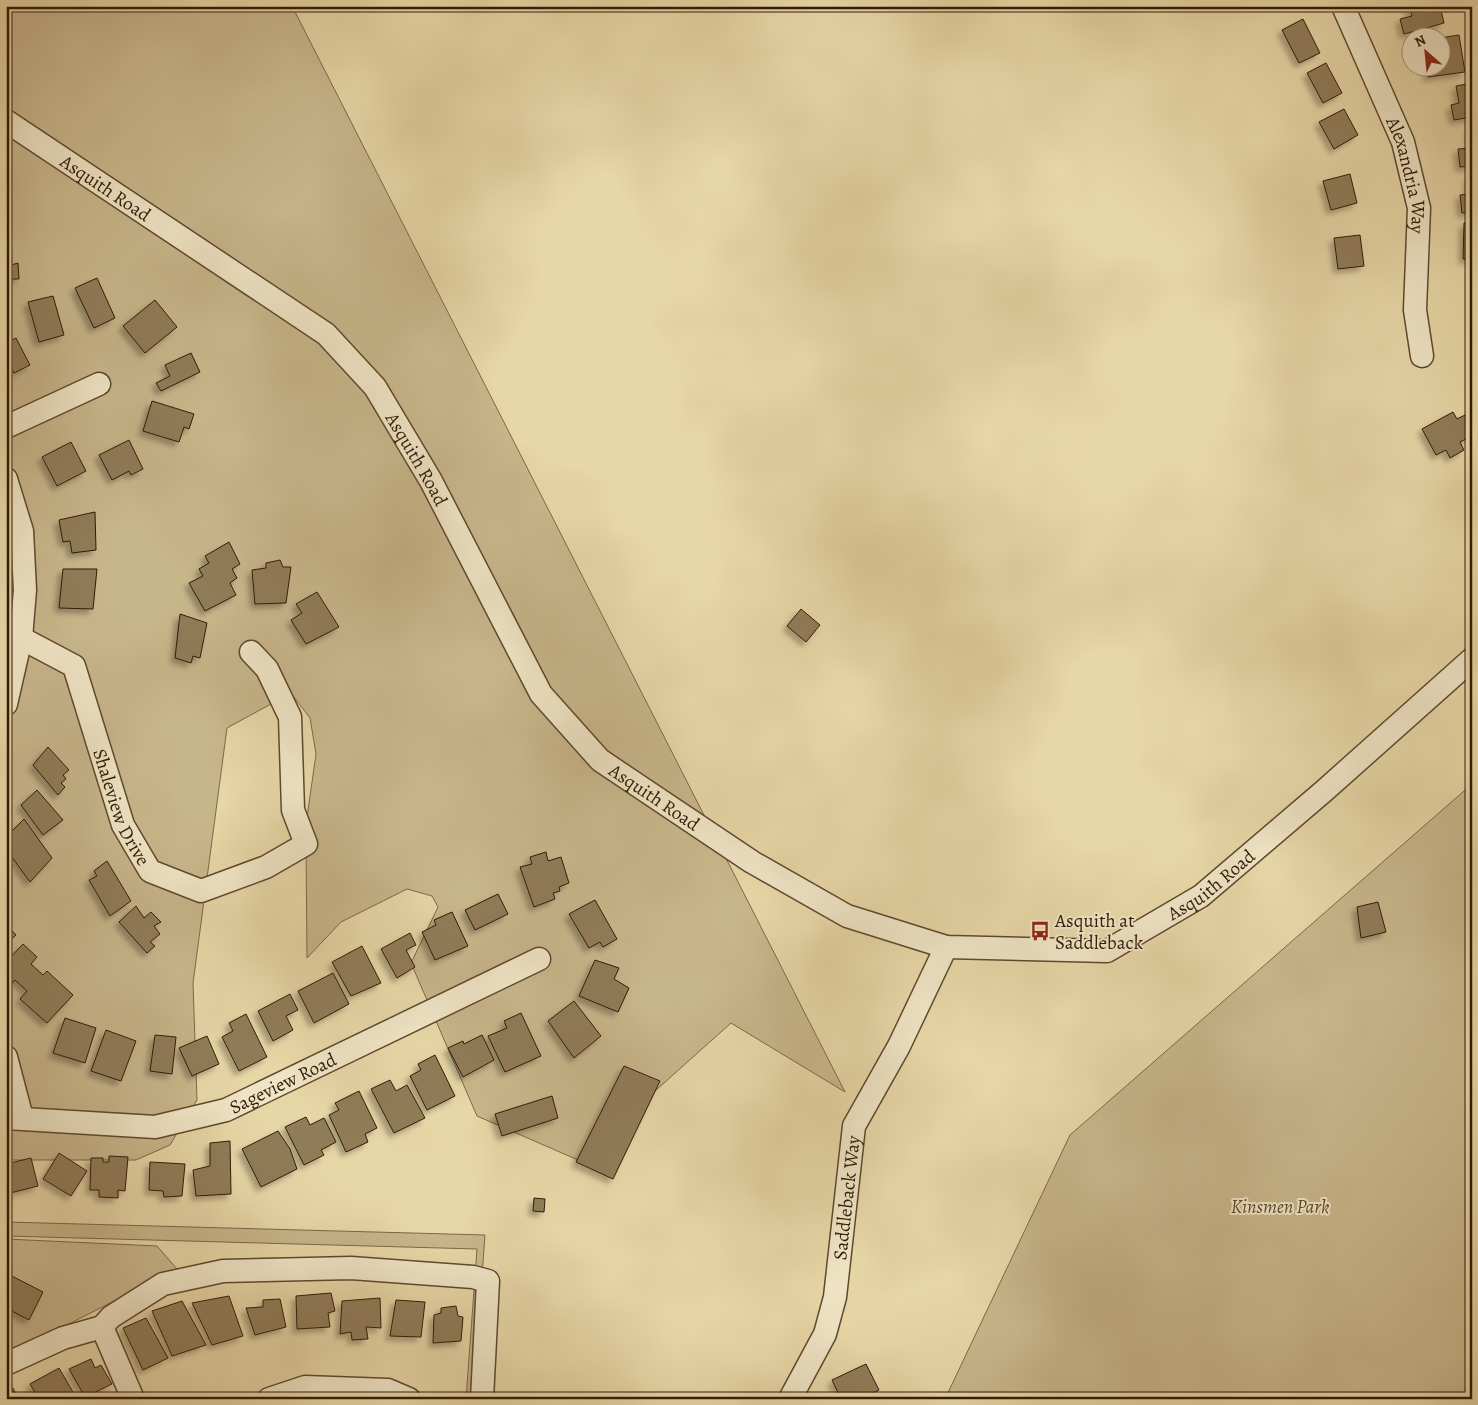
<svg xmlns="http://www.w3.org/2000/svg" width="1478" height="1405" viewBox="0 0 1478 1405" font-family="Alegreya,serif">
<style>
.green{fill:#c8b68b;stroke:#7c6848}
.building{fill:#907c59;stroke:#311a06;filter:url(#shadow)}
.lines{fill:none;stroke-linecap:round;stroke-linejoin:round}
.minor-casing{stroke:#5e492e;stroke-width:25}
.minor{stroke:#efe4c5;stroke-width:22}
.labels{text-anchor:middle;stroke-width:4;stroke-linejoin:round;paint-order:stroke}
.street-label{font-size:19px;fill:#311a06;stroke:#efe4c5}
.poi-label{font-size:19px;fill:#311a06;stroke:#efe4c5;text-anchor:start}
.park-label{font-size:19px;font-style:italic;fill:#5e492e;stroke:#efe4c5}
</style>
<defs>
<filter id="shadow"><feDropShadow dx="-4.5" dy="4.5" stdDeviation="2.5" flood-color="#0004"/></filter>
</defs>
<rect width="100%" height="100%" fill="#e7d6a6"/>
<filter id="stains"><feTurbulence type="fractalNoise" baseFrequency=".004" numOctaves="4"/><feColorMatrix values="0 0 0 0 .2 0 0 0 0 .09 0 0 0 0 .02 0 0 0 .5 -.17"/></filter>
<radialGradient id="worn" r=".72"><stop offset=".6" stop-color="#630" stop-opacity="0"/><stop offset="1" stop-color="#630" stop-opacity=".3"/></radialGradient>
<path class="green" d="M 6,6 L 292,6 L 845,1092 L 731,1023 L 578,1160 L 477,1116 L 411,963 L 438,907 L 432,896 L 407,889 L 341,922 L 307,958 L 306,844 L 305,832 L 316,754 L 310,718 L 291,693 L 227,728 L 193,983 L 197,1100 L 170,1145 L 136,1160 L 6,1160 Z
M 1472,784 L 1472,1399 L 945,1399 L 1070,1135 Z
M 6,1222 L 485,1235 L 473,1399 L 466,1399 L 477,1249 L 6,1236 Z
M 6,1239 L 157,1246 L 177,1269 L 6,1356 Z"/>
<path class="building" d="M 1409,6 L 1440,6 L 1444,23 L 1404,34 L 1400,19 L 1412,16 Z
M 1303,19 L 1320,53 L 1299,63 L 1282,30 Z
M 1459,35 L 1465,72 L 1428,77 L 1427,68 L 1440,68 L 1440,38 Z
M 1326,63 L 1342,93 L 1323,103 L 1307,73 Z
M 1472,83 L 1472,117 L 1454,120 L 1451,105 L 1459,103 L 1456,86 Z
M 1344,109 L 1358,135 L 1334,149 L 1319,122 Z
M 1470,128 L 1472,128 L 1472,166 L 1460,167 L 1458,149 L 1471,148 Z
M 1350,174 L 1357,203 L 1331,210 L 1323,181 Z
M 1472,177 L 1472,212 L 1462,213 L 1460,195 L 1470,194 L 1468,178 Z
M 1464,223 L 1472,223 L 1472,259 L 1463,259 Z
M 1360,235 L 1364,266 L 1338,269 L 1334,238 Z
M 12,254 L 11,265 L 18,263 L 19,279 L 9,279 L 11,286 L 6,286 L 6,255 Z
M 97,278 L 115,318 L 94,328 L 75,288 Z
M 53,296 L 64,335 L 39,342 L 28,302 Z
M 155,300 L 177,327 L 145,353 L 123,326 Z
M 16,338 L 30,365 L 14,373 L 6,358 L 6,343 Z
M 191,353 L 200,372 L 161,391 L 156,383 L 170,376 L 165,365 Z
M 152,401 L 194,414 L 189,429 L 184,427 L 179,442 L 143,431 Z
M 1453,412 L 1457,419 L 1465,415 L 1472,428 L 1472,436 L 1460,442 L 1464,450 L 1450,458 L 1446,450 L 1436,455 L 1422,429 Z
M 129,440 L 143,469 L 131,475 L 129,471 L 112,480 L 99,455 Z
M 71,442 L 86,471 L 57,486 L 42,457 Z
M 95,512 L 96,550 L 72,553 L 70,541 L 63,542 L 59,520 Z
M 229,542 L 240,564 L 232,569 L 237,578 L 230,583 L 236,595 L 205,611 L 189,583 L 203,576 L 199,569 L 209,563 L 205,556 Z
M 280,560 L 283,567 L 291,567 L 286,603 L 255,604 L 252,570 L 266,568 L 266,563 Z
M 63,569 L 97,569 L 93,609 L 59,608 Z
M 317,592 L 339,627 L 306,644 L 291,620 L 302,613 L 296,604 Z
M 801,609 L 820,625 L 806,642 L 787,626 Z
M 180,614 L 207,623 L 200,658 L 193,656 L 191,663 L 175,658 Z
M 48,747 L 69,770 L 63,775 L 66,779 L 61,783 L 65,787 L 58,795 L 33,765 Z
M 37,790 L 63,820 L 43,835 L 21,805 Z
M 24,819 L 52,858 L 30,882 L 6,849 L 6,837 Z
M 546,852 L 548,861 L 561,857 L 569,883 L 559,887 L 560,891 L 553,893 L 555,899 L 534,907 L 520,867 L 532,864 L 530,857 Z
M 107,861 L 131,901 L 110,916 L 89,880 L 97,876 L 94,871 Z
M 498,894 L 508,914 L 475,930 L 465,910 Z
M 595,900 L 617,939 L 603,947 L 600,942 L 589,948 L 569,914 Z
M 1378,902 L 1386,932 L 1361,938 L 1357,907 Z
M 136,906 L 144,918 L 151,912 L 161,922 L 154,926 L 160,934 L 150,942 L 155,946 L 147,953 L 119,922 Z
M 452,912 L 468,946 L 435,960 L 422,932 L 436,925 L 434,920 Z
M 6,924 L 16,935 L 6,944 Z
M 410,933 L 416,945 L 406,950 L 415,967 L 397,978 L 381,949 Z
M 23,944 L 37,957 L 31,964 L 43,975 L 47,971 L 73,995 L 47,1023 L 20,999 L 27,991 L 15,980 L 10,986 L 6,982 L 6,962 Z
M 362,946 L 381,983 L 351,996 L 332,962 Z
M 595,960 L 619,968 L 614,979 L 629,988 L 618,1012 L 579,996 Z
M 333,973 L 349,1004 L 314,1023 L 298,991 Z
M 290,994 L 298,1010 L 286,1016 L 293,1030 L 273,1041 L 258,1011 Z
M 574,1001 L 601,1036 L 574,1058 L 548,1021 Z
M 521,1013 L 541,1056 L 505,1072 L 488,1036 L 507,1028 L 504,1021 Z
M 246,1014 L 267,1057 L 239,1071 L 222,1037 L 233,1031 L 229,1023 Z
M 65,1018 L 96,1028 L 85,1063 L 53,1053 Z
M 106,1030 L 136,1041 L 121,1081 L 91,1071 Z
M 155,1035 L 176,1037 L 172,1074 L 150,1071 Z
M 482,1035 L 494,1060 L 463,1077 L 448,1048 L 463,1041 L 464,1044 Z
M 207,1036 L 219,1064 L 192,1076 L 179,1048 Z
M 435,1055 L 455,1096 L 427,1110 L 410,1076 L 421,1070 L 418,1064 Z
M 624,1066 L 660,1081 L 613,1179 L 576,1162 Z
M 390,1080 L 396,1091 L 407,1085 L 425,1118 L 394,1133 L 371,1089 Z
M 359,1091 L 377,1128 L 365,1134 L 368,1142 L 346,1152 L 329,1115 L 339,1110 L 335,1103 Z
M 552,1096 L 558,1118 L 502,1136 L 495,1114 Z
M 306,1117 L 310,1125 L 324,1118 L 336,1142 L 321,1150 L 324,1155 L 304,1165 L 285,1127 Z
M 278,1131 L 290,1149 L 297,1169 L 261,1187 L 242,1149 Z
M 230,1141 L 231,1194 L 196,1196 L 193,1170 L 210,1166 L 210,1143 Z
M 59,1153 L 87,1171 L 71,1196 L 43,1179 Z
M 109,1156 L 128,1157 L 125,1191 L 118,1190 L 118,1198 L 99,1197 L 99,1190 L 90,1190 L 91,1158 L 103,1158 L 103,1162 L 109,1162 Z
M 31,1158 L 38,1186 L 6,1194 L 6,1164 Z
M 150,1162 L 185,1164 L 182,1196 L 164,1197 L 163,1191 L 149,1190 Z
M 534,1198 L 545,1199 L 544,1212 L 533,1211 Z
M 6,1273 L 43,1292 L 29,1320 L 6,1308 Z
M 331,1293 L 335,1311 L 328,1313 L 330,1327 L 297,1329 L 296,1296 Z
M 229,1296 L 243,1336 L 212,1345 L 192,1303 Z
M 380,1298 L 381,1328 L 366,1327 L 368,1339 L 352,1340 L 351,1332 L 340,1334 L 342,1301 Z
M 280,1299 L 286,1327 L 255,1335 L 246,1308 L 263,1307 L 263,1300 Z
M 396,1300 L 425,1302 L 421,1337 L 390,1336 Z
M 182,1301 L 206,1345 L 172,1356 L 152,1311 Z
M 456,1306 L 458,1316 L 463,1317 L 461,1341 L 433,1343 L 434,1315 L 441,1313 L 441,1308 Z
M 146,1318 L 168,1358 L 143,1370 L 123,1328 Z
M 91,1359 L 95,1368 L 101,1365 L 112,1384 L 85,1397 L 69,1369 Z
M 866,1364 L 879,1390 L 861,1399 L 841,1399 L 832,1380 Z
M 59,1368 L 77,1399 L 39,1399 L 30,1384 Z
M 13,1388 L 18,1399 L 6,1399 L 6,1392 Z"/>
<g class="lines">
<defs>
<g id="minor">
<path id="s1" d="M 1343,6 L 1403,142 L 1419,208 L 1415,310 L 1422,356"/>
<path id="s2" d="M 6,121 L 326,334 L 375,387 L 431,481 L 541,694 L 600,760 L 752,862 L 847,916 L 946,947 L 1107,951 L 1201,896 L 1324,791 L 1472,659"/>
<path d="M 6,427 L 99,384"/>
<path d="M 6,479 L 22,531 L 25,590 L 21,638 L 6,704"/>
<path id="s3" d="M 21,638 L 74,666 L 123,825 L 150,871 L 201,891 L 266,867 L 306,844 L 293,810 L 290,717 L 267,669 L 251,652"/>
<path d="M 6,1057 L 22,1118"/>
<path id="s4" d="M 6,1118 L 155,1127 L 226,1110 L 539,959"/>
<path d="M 6,1364 L 63,1338 L 102,1327"/>
<path d="M 133,1399 L 102,1327 L 111,1317 L 163,1284 L 223,1271 L 351,1268 L 473,1277 L 488,1281 L 482,1399"/>
<path d="M 269,1399 L 305,1387 L 388,1390 L 409,1399"/>
<path id="s5" d="M 790,1399 L 825,1334 L 835,1297 L 854,1126 L 899,1046 L 946,947"/>
</g>
</defs>
<use href="#minor" class="minor-casing"/>
<use href="#minor" class="minor"/>
</g>
<defs>
<symbol id="bus-bare" viewBox="-9 -9 18 18"><path d="M-5-6H5V4H4V6H2V4H-2V6H-4V4H-5ZM-3.5-4V0h7V-4ZM-3.5 1.2v1.5H-2V1.2ZM2 1.2v1.5H3.5V1.2Z" fill="#8f2418" stroke="#efe4c5" stroke-width="2.5" paint-order="stroke"/></symbol>
</defs>
<g fill-rule="evenodd">
<use href="#bus-bare" x="1026" y="917" width="28" height="28"/>
</g>
<g class="labels">
<g class="street-label">
<text dy="7" stroke="none"><textPath href="#s1" startOffset="182">Alexandria Way</textPath></text>
<text dy="7" stroke="none"><textPath href="#s2" startOffset="120">Asquith Road</textPath></text>
<text dy="7" stroke="none"><textPath href="#s2" startOffset="540">Asquith Road</textPath></text>
<text dy="7" stroke="none"><textPath href="#s2" startOffset="960">Asquith Road</textPath></text>
<text dy="7" stroke="none"><textPath href="#s3" startOffset="209">Shaleview Drive</textPath></text>
<text dy="7" stroke="none"><textPath href="#s2" startOffset="1575">Asquith Road</textPath></text>
<text dy="7" stroke="none"><textPath href="#s4" startOffset="285">Sageview Road</textPath></text>
<text dy="7" stroke="none"><textPath href="#s5" startOffset="212">Saddleback Way</textPath></text>
</g>
<g class="poi-label">
<text x="1055" y="927">Asquith at<tspan x="1055" dy="22">Saddleback</tspan></text>
</g>
<g class="park-label">
<text x="1280" y="1213">Kinsmen Park</text>
</g>
</g>
<rect width="1478" height="1405" fill="none" stroke="#e7d6a6" stroke-width="25"/>
<rect x="8" y="8" width="1463" height="1390" fill="none" stroke="#311a06" stroke-width="2.5"/>
<rect x="12" y="12" width="1453" height="1380" fill="none" stroke="#311a06"/>
<g transform="translate(1426 52) rotate(333)"><circle r="24" fill="#efe4c5" stroke="#a39379"/>
<path d="M0-4L9 19L0 12L-9 19Z" fill="#8f2418"/>
<text y="-8" font-size="14" font-weight="bold" text-anchor="middle" fill="#311a06">N</text>
</g>
<rect width="100%" height="100%" filter="url(#stains)"/>
<rect width="100%" height="100%" fill="url(#worn)"/>
</svg>
